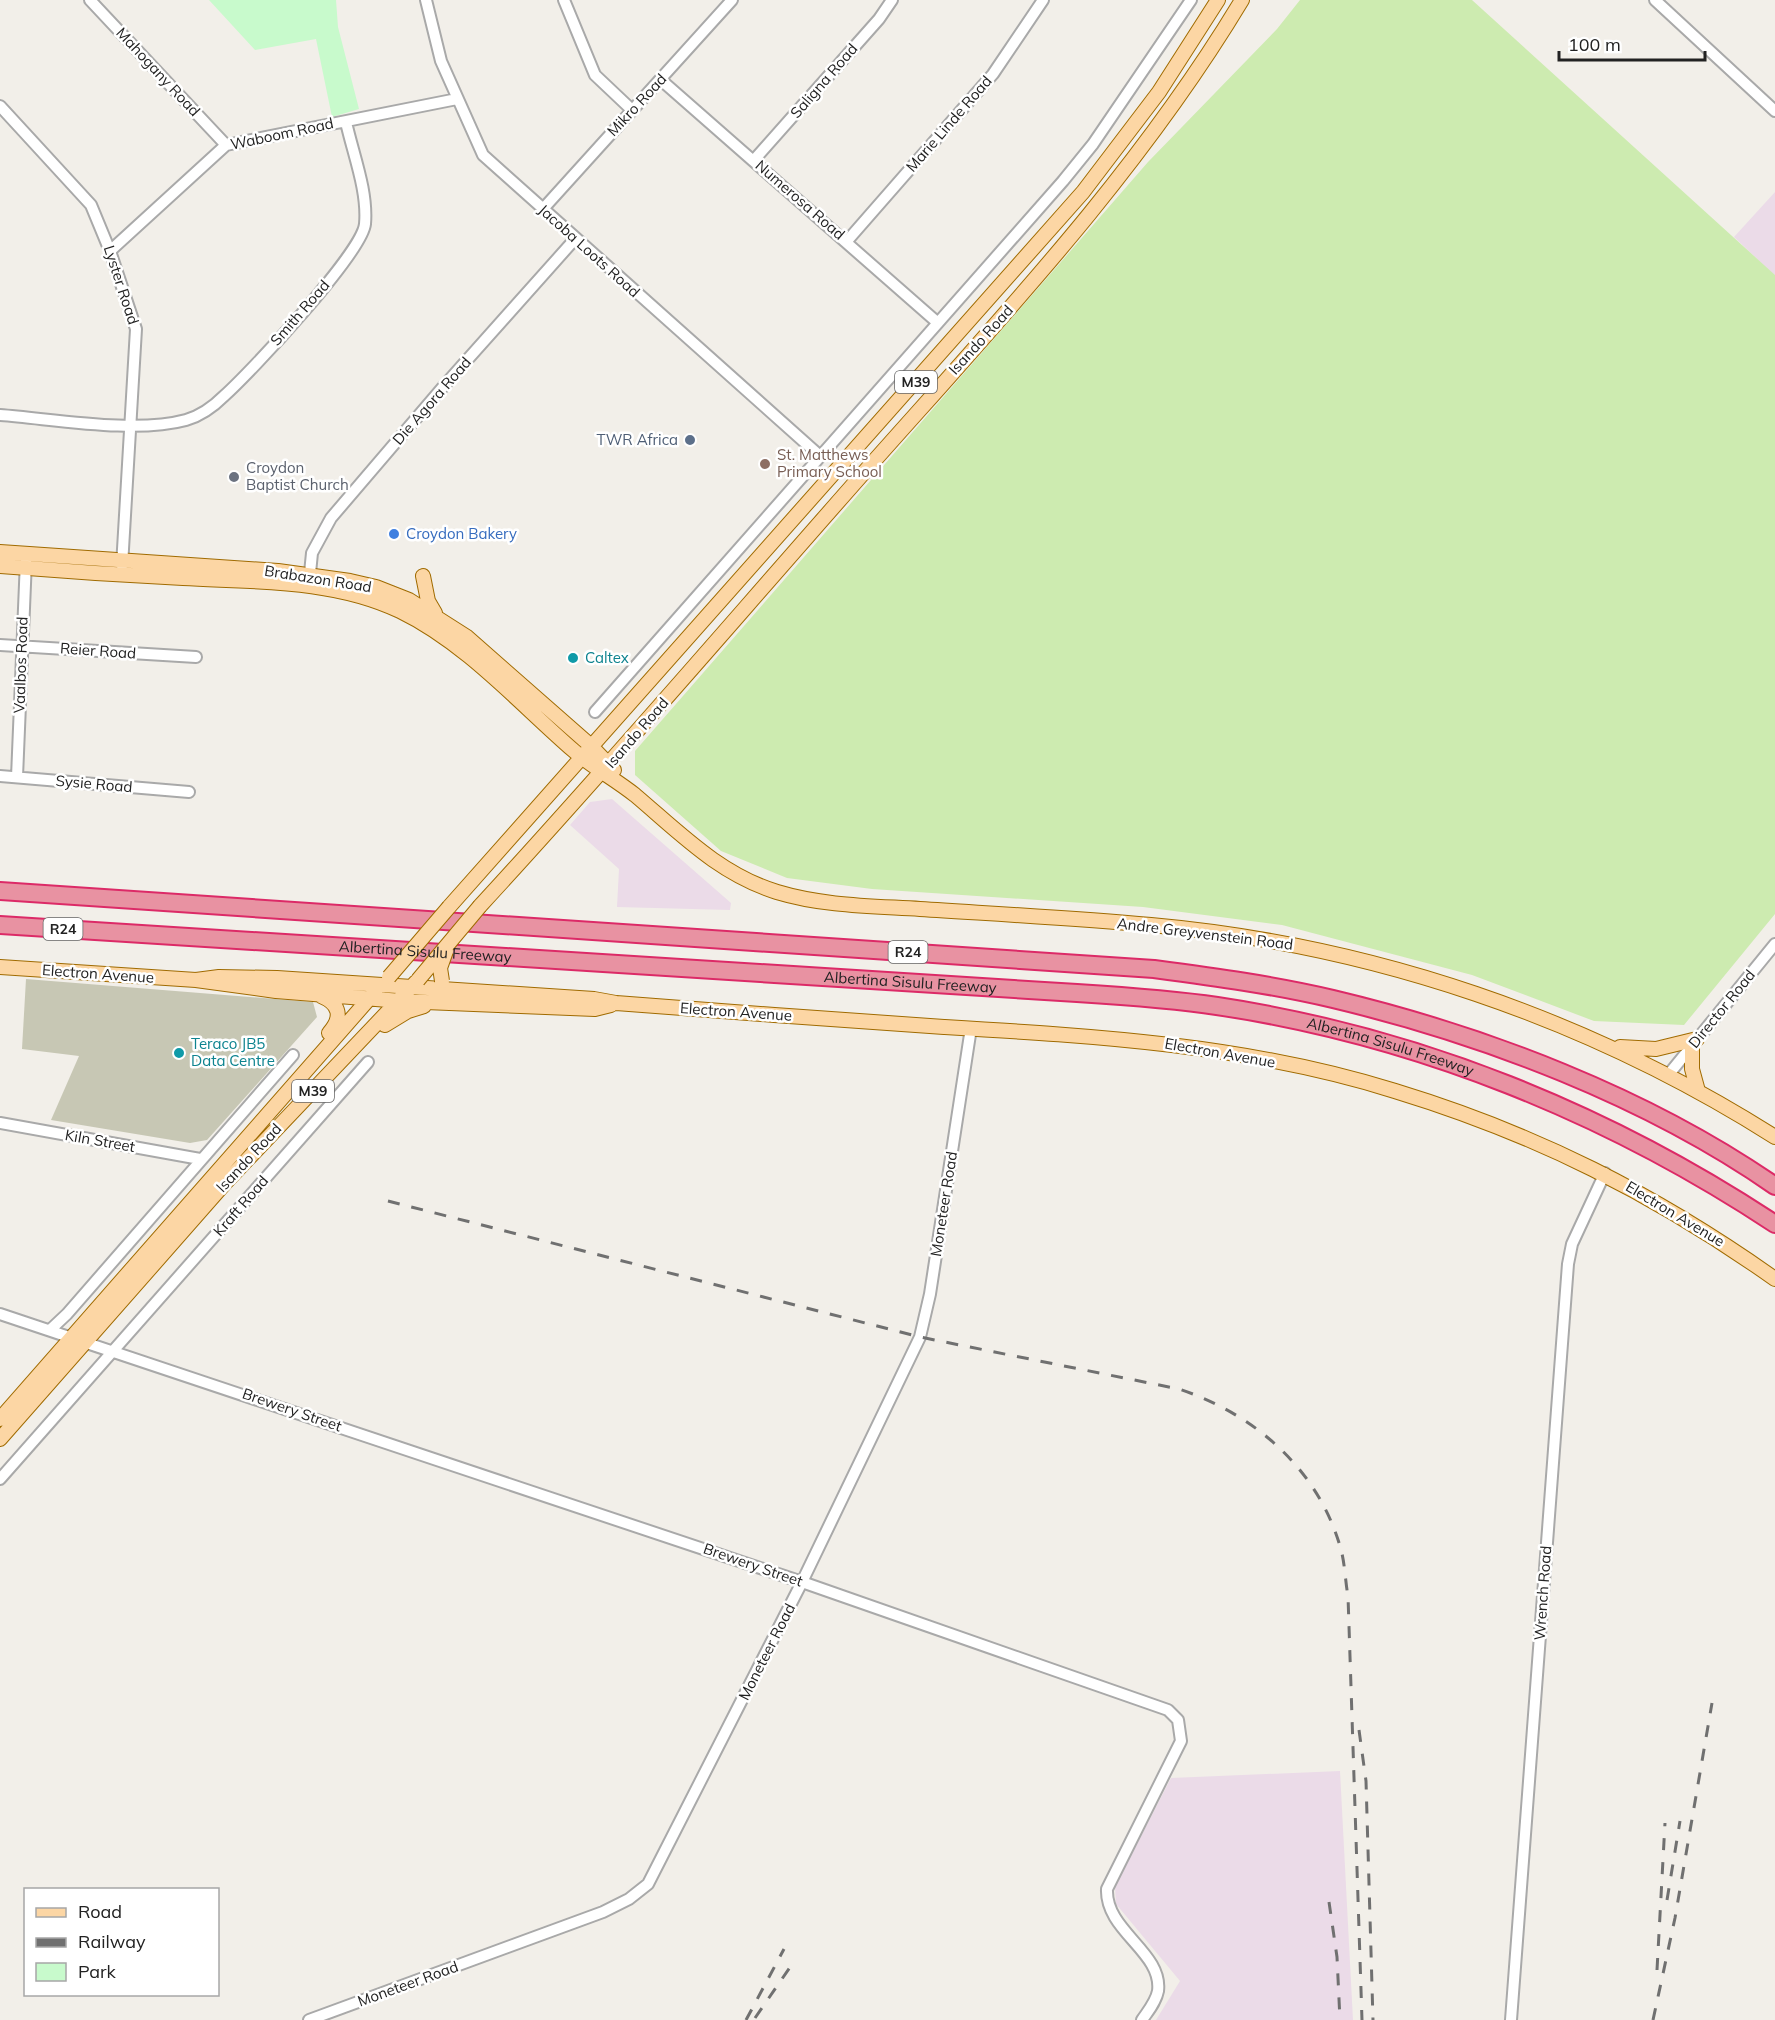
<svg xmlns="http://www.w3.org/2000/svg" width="1775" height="2020" viewBox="0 0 1775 2020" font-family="Mulish,sans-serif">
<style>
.industrial{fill:#ebdbe8}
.construction{fill:#c7c7b4}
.grass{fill:#cdebb0}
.park{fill:#c8facc}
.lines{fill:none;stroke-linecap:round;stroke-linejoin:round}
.minor-casing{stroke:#a9a9a9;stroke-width:14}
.major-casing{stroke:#a06b00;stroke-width:16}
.highway-casing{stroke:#dc2a67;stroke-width:20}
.minor{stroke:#fff;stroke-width:10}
.major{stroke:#fcd6a4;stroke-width:14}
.highway{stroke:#e892a2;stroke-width:16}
.rail{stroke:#707070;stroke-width:3;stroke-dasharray:12 12;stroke-linecap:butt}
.major-bridge-casing{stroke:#a06b00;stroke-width:16;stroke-linecap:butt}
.major-bridge{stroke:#fcd6a4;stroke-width:14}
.service-dot{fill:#5c6f8a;stroke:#fff;stroke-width:2}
.education-dot{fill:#8d6e63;stroke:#fff;stroke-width:2}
.worship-dot{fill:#6b7280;stroke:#fff;stroke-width:2}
.shop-dot{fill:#3f7fe0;stroke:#fff;stroke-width:2}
.culture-dot{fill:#0f9aa8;stroke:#fff;stroke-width:2}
.labels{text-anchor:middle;stroke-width:5;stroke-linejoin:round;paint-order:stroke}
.shield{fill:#fff;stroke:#646464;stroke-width:1.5}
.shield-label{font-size:14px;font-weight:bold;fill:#222}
.street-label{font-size:15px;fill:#222;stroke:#fff}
.service-label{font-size:15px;fill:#4e5e75;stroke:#fff;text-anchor:end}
.education-label{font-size:15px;fill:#785e54;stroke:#fff;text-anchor:start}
.worship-label{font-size:15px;fill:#5b616d;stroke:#fff;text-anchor:start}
.shop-label{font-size:15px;fill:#366cbe;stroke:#fff;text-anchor:start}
.culture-label{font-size:15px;fill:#0d838f;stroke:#fff;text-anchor:start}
</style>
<rect width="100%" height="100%" fill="#f2efe9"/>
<path class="industrial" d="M 1775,192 L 1775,276 L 1734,237 Z
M 612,799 L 731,903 L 730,910 L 617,907 L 619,869 L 570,825 L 590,802 Z
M 1340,1771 L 1353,2020 L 1156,2020 L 1180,1981 L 1116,1904 L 1115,1886 L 1171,1778 Z"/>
<path class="construction" d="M 26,979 L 313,1002 L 317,1017 L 207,1140 L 190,1143 L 51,1120 L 79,1056 L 22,1049 Z"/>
<path class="grass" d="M 1300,0 L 1472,0 L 1775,275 L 1775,914 L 1684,1025 L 1594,1021 L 1472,975 L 1282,925 L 1143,907 L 872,889 L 787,878 L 721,851 L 635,775 L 635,751 L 1148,162 L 1277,29 Z"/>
<path class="park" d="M 209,0 L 336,0 L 338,27 L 359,109 L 332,117 L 316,39 L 255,50 Z"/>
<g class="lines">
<defs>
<path id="minor" d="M 90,0 L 226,145
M 426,0 L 441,61 L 483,155 L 820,456
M 564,0 L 595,75 L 632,110
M 1655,0 L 1775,111
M 661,80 L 938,323
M 0,106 L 91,205 L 110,251 L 136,329 L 122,566
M 754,160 L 879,19 L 892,0
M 542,210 L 732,0
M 847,241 L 993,74 L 1043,0
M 110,251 L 226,145 L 457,99
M 0,415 C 54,419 135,434 186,420 C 200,416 214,406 224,396 C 250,373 362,253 365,224 C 368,191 353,154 346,122
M 309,583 L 312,553 L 331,518 L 443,387 L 575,239
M 0,645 L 196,657
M 595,712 L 1063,181 L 1093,144 L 1191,0
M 0,776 L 189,792
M 17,777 L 26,560
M 1669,1074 L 1775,944
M 0,1123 L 200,1159
M 0,1314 L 802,1582 L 1168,1710 L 1178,1720 L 1181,1741 L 1107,1889 C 1105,1931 1163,1952 1158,1991 C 1156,2002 1148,2011 1142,2020
M 50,1330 L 67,1314 L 293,1055
M 0,1479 L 368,1062
M 309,2020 L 603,1912 L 629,1899 L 648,1884 L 802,1582 L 920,1337 L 930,1294 L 971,1028
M 1511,2020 L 1568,1264 L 1572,1244 L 1605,1173"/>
<path id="major" d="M 0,552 L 278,571 L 350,581 L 376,587 L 409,600 L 467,637 L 591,746 L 614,770
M 0,566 C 61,571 122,575 183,578 C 255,582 333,579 400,611 C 466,643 519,703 573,750 C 592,767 615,779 635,795 C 680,833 719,874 777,892 C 823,906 872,906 920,909 C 997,914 1074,918 1151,925 C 1373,945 1587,1018 1775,1137
M 423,576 L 428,601 L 435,613
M 480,906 C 612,763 738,615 867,469 C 1000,319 1138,173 1242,0
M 449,907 L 1083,192 L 1159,92 L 1218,0
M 0,967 L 196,980 L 276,991 L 401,1001 L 595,1009 L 611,1005
M 196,980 L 219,977 L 277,978 L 594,999 L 616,1003 C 725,1011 835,1020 944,1027 C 1096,1036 1249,1045 1395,1091 C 1536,1134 1655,1194 1775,1279
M 321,996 C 340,1004 343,1017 329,1033
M 385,1025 L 408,1011 L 424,1006
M 1692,1046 L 1692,1069 L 1698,1091
M 1620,1047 L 1656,1049 L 1697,1039
M 0,1419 L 375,992
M 0,1439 L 226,1182 L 416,982"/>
<g id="highway">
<path d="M 0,891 L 1154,969 C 1214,977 1274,985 1333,999 C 1484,1035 1647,1097 1775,1186"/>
<path id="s1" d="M 0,925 L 1077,993 C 1124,996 1171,999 1217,1006 C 1417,1036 1607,1113 1775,1224"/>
</g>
</defs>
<use href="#minor" class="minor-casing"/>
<use href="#major" class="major-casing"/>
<use href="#highway" class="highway-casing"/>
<use href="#minor" class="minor"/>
<use href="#major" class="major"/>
<use href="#highway" class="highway"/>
<path class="rail" d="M 388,1201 L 920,1337 L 1179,1389 C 1254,1414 1317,1468 1340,1546 C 1345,1562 1345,1580 1348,1596 L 1362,2020
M 1359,1730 L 1366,1781 L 1373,2020
M 1667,1900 L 1680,1821
M 1329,1902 L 1337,1957 L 1340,2020
M 1657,1970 L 1665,1823
M 755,2018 L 795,1960
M 746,2020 L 784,1949
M 1653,2020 L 1675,1918 L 1712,1703"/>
<defs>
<path id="major-bridge" d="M 389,977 L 449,907
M 418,980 L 480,906
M 442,981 L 440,968 L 446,951"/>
</defs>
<use href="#major-bridge" class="major-bridge-casing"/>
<use href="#major-bridge" class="major-bridge"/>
</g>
<circle class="service-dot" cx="690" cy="440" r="6"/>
<circle class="education-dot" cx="765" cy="464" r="6"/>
<circle class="worship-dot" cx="234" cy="477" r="6"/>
<circle class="shop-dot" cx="394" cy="534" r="6"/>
<g class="culture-dot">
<circle cx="573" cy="658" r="6"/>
<circle cx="179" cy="1053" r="6"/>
</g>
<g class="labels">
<g class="shield">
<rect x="895" y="371" width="42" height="22" rx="4.5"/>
<rect x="43.5" y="918" width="39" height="22" rx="4.5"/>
<rect x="888.5" y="941" width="39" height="22" rx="4.5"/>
<rect x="292" y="1080" width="42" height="22" rx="4.5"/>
</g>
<g class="shield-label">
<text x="916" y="387">M39</text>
<text x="63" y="934">R24</text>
<text x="908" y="957">R24</text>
<text x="313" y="1096">M39</text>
</g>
<g class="street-label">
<text transform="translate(158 72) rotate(47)" y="5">Mahogany Road</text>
<text transform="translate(824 81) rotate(-49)" y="5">Saligna Road</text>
<text transform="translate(637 105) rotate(-47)" y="5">Mikro Road</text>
<text transform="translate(949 124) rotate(-49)" y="5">Marie Linde Road</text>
<text transform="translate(282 134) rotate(-12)" y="5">Waboom Road</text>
<text transform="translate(800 200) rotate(41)" y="5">Numerosa Road</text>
<text transform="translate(589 251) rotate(42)" y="5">Jacoba Loots Road</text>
<text transform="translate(121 285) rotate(72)" y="5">Lyster Road</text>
<text transform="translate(300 313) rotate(-49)" y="5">Smith Road</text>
<text transform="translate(981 340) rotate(-48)" y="5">Isando Road</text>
<text transform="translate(432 401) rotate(-49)" y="5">Die Agora Road</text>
<text transform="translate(318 579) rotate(9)" y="5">Brabazon Road</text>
<text transform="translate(98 651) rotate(4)" y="5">Reier Road</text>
<text transform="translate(21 665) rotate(-88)" y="5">Vaalbos Road</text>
<text transform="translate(637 733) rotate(-49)" y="5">Isando Road</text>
<text transform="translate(94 784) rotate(5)" y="5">Sysie Road</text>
<text transform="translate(1205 934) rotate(7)" y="5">Andre Greyvenstein Road</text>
<text dy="5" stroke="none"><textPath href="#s1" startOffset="426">Albertina Sisulu Freeway</textPath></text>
<text transform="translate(98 974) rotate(4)" y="5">Electron Avenue</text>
<text dy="5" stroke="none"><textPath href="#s1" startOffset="912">Albertina Sisulu Freeway</textPath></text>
<text transform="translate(1722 1009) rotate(-51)" y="5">Director Road</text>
<text transform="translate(736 1012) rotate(4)" y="5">Electron Avenue</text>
<text dy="5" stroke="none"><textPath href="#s1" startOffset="1398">Albertina Sisulu Freeway</textPath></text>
<text transform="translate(1220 1053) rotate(10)" y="5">Electron Avenue</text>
<text transform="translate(100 1141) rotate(10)" y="5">Kiln Street</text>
<text transform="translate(249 1158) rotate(-47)" y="5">Isando Road</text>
<text transform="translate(944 1204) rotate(-81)" y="5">Moneteer Road</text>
<text transform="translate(241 1206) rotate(-49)" y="5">Kraft Road</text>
<text transform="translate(1675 1214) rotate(31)" y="5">Electron Avenue</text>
<text transform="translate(292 1410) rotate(19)" y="5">Brewery Street</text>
<text transform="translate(753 1565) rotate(19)" y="5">Brewery Street</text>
<text transform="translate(1543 1593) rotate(-86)" y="5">Wrench Road</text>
<text transform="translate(767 1652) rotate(-63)" y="5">Moneteer Road</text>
<text transform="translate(408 1984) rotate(-20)" y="5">Moneteer Road</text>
</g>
<g class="service-label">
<text x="678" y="445">TWR Africa</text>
</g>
<g class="education-label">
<text x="777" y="460">St. Matthews<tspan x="777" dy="17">Primary School</tspan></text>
</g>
<g class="worship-label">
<text x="246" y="473">Croydon<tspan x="246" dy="17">Baptist Church</tspan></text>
</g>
<g class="shop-label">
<text x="406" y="539">Croydon Bakery</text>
</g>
<g class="culture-label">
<text x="585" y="663">Caltex</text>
<text x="191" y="1049">Teraco JB5<tspan x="191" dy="17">Data Centre</tspan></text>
</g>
</g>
<rect x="24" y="1888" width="195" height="108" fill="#ffffff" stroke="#a7a7a7" stroke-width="1.5"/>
<rect x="36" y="1908" width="30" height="9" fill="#fcd6a4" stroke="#a7a7a7" stroke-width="1.5"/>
<text x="78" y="1918" font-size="18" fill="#222222">Road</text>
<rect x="36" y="1938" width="30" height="9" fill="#707070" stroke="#a7a7a7" stroke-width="1.5"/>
<text x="78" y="1948" font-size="18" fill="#222222">Railway</text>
<rect x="36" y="1963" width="30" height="18" fill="#c8facc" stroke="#a7a7a7" stroke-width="1.5"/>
<text x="78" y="1978" font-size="18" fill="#222222">Park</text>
<path d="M1559 51v9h146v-9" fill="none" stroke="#222222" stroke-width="3"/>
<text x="1568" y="51" font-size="18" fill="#222222" stroke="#ffffff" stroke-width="4.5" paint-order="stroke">100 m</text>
</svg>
